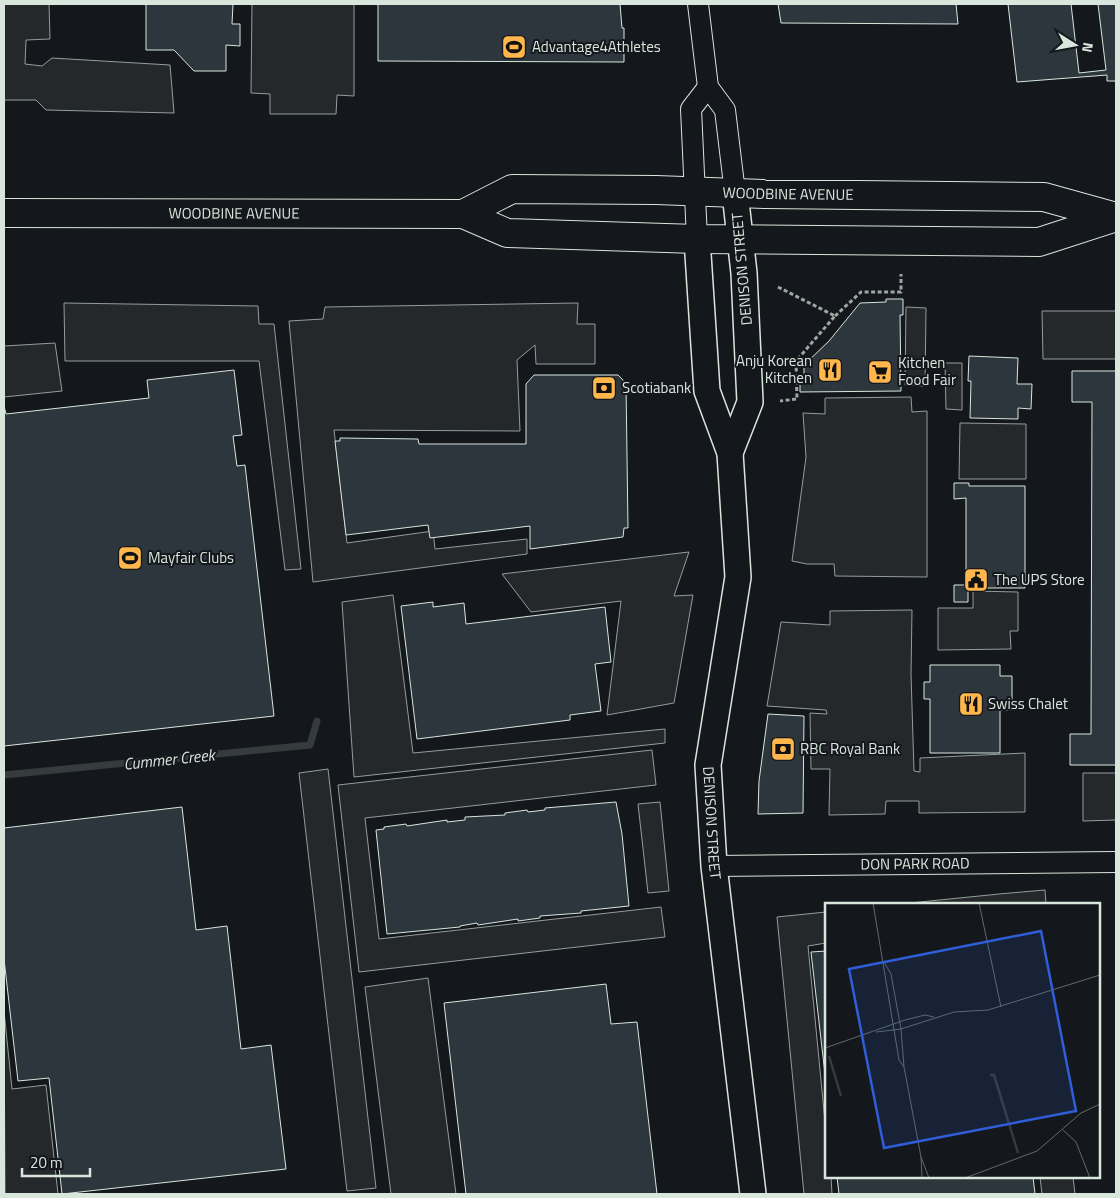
<svg xmlns="http://www.w3.org/2000/svg" width="1120" height="1198" viewBox="0 0 1120 1198" font-family="'Titillium Web',sans-serif">
<style>
.parking{fill:#24282b;stroke:#939e99}
.lines{fill:none;stroke-linecap:round;stroke-linejoin:round}
.stream{stroke:#363b3e;stroke-width:7}
.building{fill:#2c363c;stroke:#d8e6dc}
.minor-casing{stroke:#d8e6dc;stroke-width:22}
.tertiary-casing{stroke:#d8e6dc;stroke-width:28}
.secondary-casing{stroke:#d8e6dc;stroke-width:30}
.path{stroke:#9da8a2;stroke-width:3;stroke-dasharray:4 2.5;stroke-linecap:butt}
.minor{stroke:#14181c;stroke-width:20}
.tertiary{stroke:#14181c;stroke-width:25}
.secondary{stroke:#14181c;stroke-width:28}
.labels{text-anchor:middle;stroke-width:4;stroke-linejoin:round;paint-order:stroke}
.poi-label{font-size:15px;fill:#d8e6dc;stroke:#14181c;text-anchor:start}
.street-label{font-size:15px;fill:#d8e6dc;stroke:#14181c}
.water-label{font-size:16px;font-style:italic;fill:#d8e6dc;stroke:#14181c}
.inset-river{fill:none;stroke:#363b3e;stroke-width:2.5}
.inset-road{fill:none;stroke:#626a69;stroke-width:1}
.view{fill:#305dd8;fill-opacity:0.15;stroke:#305dd8;stroke-width:2.5}
.inset-edge{fill:none;stroke:#d8e6dc;stroke-width:2.5}
</style>
<rect width="100%" height="100%" fill="#14181c"/>
<path class="parking" d="M 4,4 L 49,4 L 50,39 L 26,40 L 25,64 L 42,66 L 52,58 L 170,65 L 174,113 L 46,110 L 36,100 L 4,100 Z
M 252,4 L 354,4 L 354,96 L 337,95 L 336,114 L 270,114 L 270,94 L 251,93 Z
M 64,303 L 258,306 L 259,324 L 274,324 L 301,569 L 285,570 L 259,361 L 65,361 Z
M 578,303 L 577,324 L 595,324 L 595,364 L 536,364 L 535,345 L 517,360 L 520,431 L 334,430 L 347,543 L 433,531 L 435,549 L 527,539 L 527,554 L 313,582 L 289,321 L 323,319 L 325,307 Z
M 906,307 L 926,308 L 925,386 L 905,385 Z
M 1042,311 L 1116,311 L 1116,359 L 1043,359 Z
M 55,343 L 62,391 L 4,397 L 4,346 Z
M 945,363 L 962,363 L 962,410 L 946,409 Z
M 911,397 L 912,412 L 927,411 L 927,577 L 835,576 L 834,564 L 807,564 L 792,561 L 806,457 L 803,413 L 825,414 L 825,398 Z
M 960,423 L 1026,424 L 1026,479 L 959,479 Z
M 689,552 L 674,596 L 693,595 L 674,703 L 607,715 L 621,601 L 531,612 L 502,574 Z
M 973,591 L 1018,592 L 1018,631 L 1010,631 L 1011,649 L 938,650 L 938,608 L 973,608 Z
M 393,595 L 413,753 L 665,729 L 665,743 L 354,777 L 342,602 Z
M 912,610 L 911,674 L 914,771 L 920,772 L 920,758 L 1025,753 L 1025,812 L 919,813 L 919,801 L 886,801 L 885,814 L 829,815 L 830,769 L 811,769 L 810,713 L 827,714 L 826,710 L 767,706 L 781,622 L 830,625 L 830,611 Z
M 652,750 L 656,785 L 365,818 L 379,939 L 661,907 L 665,937 L 359,972 L 338,785 Z
M 328,769 L 376,1188 L 347,1191 L 299,773 Z
M 1083,773 L 1116,773 L 1116,820 L 1083,821 Z
M 660,802 L 669,891 L 648,893 L 638,804 Z
M 1045,890 L 1046,904 L 900,904 L 999,894 Z
M 826,912 L 826,943 L 808,946 L 826,1132 L 826,1177 L 831,1177 L 832,1194 L 804,1194 L 777,917 Z
M 428,978 L 456,1194 L 391,1194 L 365,987 Z
M 4,1011 L 12,1089 L 46,1085 L 58,1194 L 5,1194 Z
M 1040,1177 L 1073,1177 L 1075,1194 L 1042,1194 Z"/>
<g class="lines">
<path class="stream" d="M 4,775 L 310,745 L 317,721"/>
</g>
<path class="building" d="M 146,4 L 233,4 L 232,24 L 240,24 L 240,46 L 226,45 L 226,71 L 194,71 L 174,50 L 146,50 Z
M 378,4 L 620,4 L 622,28 L 624,28 L 624,62 L 378,61 Z
M 778,4 L 956,4 L 958,24 L 781,23 Z
M 1008,4 L 1071,4 L 1079,73 L 1106,70 L 1098,4 L 1116,4 L 1116,81 L 1107,81 L 1107,75 L 1017,82 Z
M 886,299 L 903,299 L 903,315 L 900,315 L 901,391 L 800,392 L 800,377 L 804,376 L 804,365 L 829,341 L 860,303 L 886,302 Z
M 969,356 L 1018,358 L 1017,384 L 1032,384 L 1031,409 L 1018,408 L 1018,419 L 970,418 L 971,381 L 968,381 Z
M 234,370 L 242,435 L 233,436 L 237,466 L 245,465 L 274,716 L 4,746 L 4,406 L 6,414 L 149,398 L 147,380 Z
M 1072,371 L 1116,371 L 1116,765 L 1070,765 L 1070,734 L 1091,734 L 1092,402 L 1072,402 Z
M 534,375 L 618,375 L 626,383 L 628,528 L 624,528 L 623,537 L 530,549 L 530,526 L 430,538 L 428,525 L 346,535 L 335,441 L 340,441 L 340,438 L 418,439 L 419,444 L 526,444 L 526,384 Z
M 954,483 L 969,483 L 969,486 L 1025,486 L 1025,588 L 968,588 L 968,602 L 954,602 L 954,585 L 966,585 L 966,498 L 954,499 Z
M 433,602 L 433,607 L 464,603 L 466,624 L 605,607 L 611,662 L 595,664 L 601,711 L 570,715 L 570,720 L 417,739 L 401,606 Z
M 930,665 L 1000,665 L 1000,676 L 1012,676 L 1012,710 L 1000,710 L 1000,753 L 930,753 L 930,699 L 924,699 L 924,682 L 930,682 Z
M 768,714 L 804,716 L 803,813 L 758,814 L 759,781 Z
M 616,802 L 622,834 L 629,906 L 581,911 L 581,913 L 540,916 L 540,918 L 518,921 L 518,919 L 478,925 L 477,923 L 460,926 L 460,927 L 387,934 L 376,830 L 384,829 L 384,827 L 406,824 L 407,826 L 447,820 L 447,822 L 465,820 L 465,817 L 505,815 L 505,813 L 527,810 L 528,812 L 545,810 L 545,808 Z
M 182,807 L 196,930 L 227,926 L 241,1049 L 271,1045 L 286,1169 L 62,1194 L 49,1078 L 18,1081 L 4,959 L 4,828 Z
M 826,951 L 826,1083 L 811,952 Z
M 606,984 L 611,1024 L 637,1022 L 657,1194 L 466,1194 L 444,1003 Z
M 837,1177 L 1033,1177 L 1035,1194 L 839,1194 Z"/>
<g class="lines">
<defs>
<g id="minor">
<path d="M 698,4 L 708,87 L 725,110 L 735,193"/>
<path d="M 697,239 L 691,109 L 708,87"/>
<path id="s1" d="M 714,866 L 1116,862"/>
</g>
<g id="tertiary">
<path id="s2" d="M 697,239 L 707,391 L 730,453 L 738,577 L 708,765 L 714,866 L 753,1194"/>
<path d="M 730,453 L 750,402 L 744,273 L 735,193"/>
</g>
<g id="secondary">
<path id="s3" d="M 4,213 L 463,214 L 507,233 L 697,239 L 1039,242 L 1116,217"/>
<path id="s4" d="M 463,214 L 512,189 L 656,190 L 765,194 L 1044,197 L 1116,217"/>
</g>
</defs>
<use href="#minor" class="minor-casing"/>
<use href="#tertiary" class="tertiary-casing"/>
<use href="#secondary" class="secondary-casing"/>
<path class="path" d="M 778,287 L 835,316 L 796,361 L 797,399 L 780,401
M 835,316 L 861,292 L 901,292 L 901,274"/>
<use href="#minor" class="minor"/>
<use href="#tertiary" class="tertiary"/>
<use href="#secondary" class="secondary"/>
</g>
<defs>
<symbol id="stadium-square" viewBox="-11 -11 22 22"><rect x="-9" y="-9" width="18" height="18" rx="4" fill="#ffb74d" stroke="#14181c"/><path d="M0-5a6.5 5 0 1 0 0 10a6.5 5 0 1 0 0-10ZM-3.5-1.8h7v3.6h-7Z" fill="#111"/></symbol>
<symbol id="restaurant-square" viewBox="-11 -11 22 22"><rect x="-9" y="-9" width="18" height="18" rx="4" fill="#ffb74d" stroke="#14181c"/><path d="M-5-6h1v4h1v-4h1v4h1v-4h1v5L-1.5 .5V6h-2V.5L-5-1ZM5-6V6H3V1.5H1.5Q1.5-4 5-6Z" fill="#111"/></symbol>
<symbol id="supermarket-square" viewBox="-11 -11 22 22"><rect x="-9" y="-9" width="18" height="18" rx="4" fill="#ffb74d" stroke="#14181c"/><path d="M-6-5.5h2.5l.6 2H6L4.5 2H-2.5L-4.4-4H-6ZM-1.5 3.2a1.3 1.3 0 1 0 .1 0ZM3 3.2a1.3 1.3 0 1 0 .1 0Z" fill="#111"/></symbol>
<symbol id="bank-square" viewBox="-11 -11 22 22"><rect x="-9" y="-9" width="18" height="18" rx="4" fill="#ffb74d" stroke="#14181c"/><path d="M-6-4H6V4H-6ZM0-2.3a2.3 2.3 0 1 0 0 4.6a2.3 2.3 0 1 0 0-4.6Z" fill="#111"/></symbol>
<symbol id="civic-square" viewBox="-11 -11 22 22"><rect x="-9" y="-9" width="18" height="18" rx="4" fill="#ffb74d" stroke="#14181c"/><path d="M-.6-6.5H3V-4.5H.6V-3L4-1V1h2V6H-6V1h2V-1L-.6-3ZM-1.2 2.5V6h2.4V2.5Z" fill="#111"/></symbol>
</defs>
<g fill-rule="evenodd">
<use href="#stadium-square" x="500" y="33" width="28" height="28"/>
<use href="#restaurant-square" x="816" y="356" width="28" height="28"/>
<use href="#supermarket-square" x="866" y="358" width="28" height="28"/>
<use href="#bank-square" x="590" y="374" width="28" height="28"/>
<use href="#stadium-square" x="116" y="544" width="28" height="28"/>
<use href="#civic-square" x="962" y="566" width="28" height="28"/>
<use href="#restaurant-square" x="957" y="690" width="28" height="28"/>
<use href="#bank-square" x="769" y="735" width="28" height="28"/>
</g>
<g class="labels">
<g class="poi-label">
<text x="532" y="52">Advantage4Athletes</text>
<text x="812" y="366" text-anchor="end">Anju Korean<tspan x="812" dy="17">Kitchen</tspan></text>
<text x="898" y="368">Kitchen<tspan x="898" dy="17">Food Fair</tspan></text>
<text x="622" y="393">Scotiabank</text>
<text x="148" y="563">Mayfair Clubs</text>
<text x="994" y="585">The UPS Store</text>
<text x="988" y="709">Swiss Chalet</text>
<text x="800" y="754">RBC Royal Bank</text>
</g>
<g class="street-label">
<text dy="5" stroke="none"><textPath href="#s4" startOffset="331">WOODBINE AVENUE</textPath></text>
<text dy="5" stroke="none"><textPath href="#s3" startOffset="230">WOODBINE AVENUE</textPath></text>
<text transform="translate(742 269) rotate(-95)" y="5">DENISON STREET</text>
<text dy="5" stroke="none"><textPath href="#s2" startOffset="591">DENISON STREET</textPath></text>
<text dy="5" stroke="none"><textPath href="#s1" startOffset="201">DON PARK ROAD</textPath></text>
</g>
<g class="water-label">
<text transform="translate(169 759) rotate(-6)" y="6">Cummer Creek</text>
</g>
</g>
<g transform="translate(825 903)">
<rect width="275" height="275" fill="#14181c"/>
<path class="inset-river" d="M 4,153 L 16,193M 165,172 L 169,172 L 193,250"/>
<path class="inset-road" d="M 48,0 L 74,157 L 79,164M 154,0 L 176,104M 59,59 L 66,71 L 76,126 L 79,164 L 96,254 L 97,275M 51,129 L 76,126 L 129,109 L 163,107 L 275,72M 0,145 L 80,117 L 100,112 L 109,114M 238,227 L 251,239 L 265,275M 96,254 L 104,275M 140,275 L 212,248 L 256,210 L 275,201"/>
<path class="view" d="M 216,28 L 251,208 L 59,245 L 24,66 Z"/>
<rect width="275" height="275" class="inset-edge"/>
</g>
<rect width="1120" height="1198" fill="none" stroke="#d8e6dc" stroke-width="10"/>
<g transform="translate(1075 45) rotate(101)" stroke="#14181c" stroke-width="4" paint-order="stroke">
<path d="M0-4L9 19L0 12L-9 19Z" fill="#d8e6dc"/>
<text y="-8" font-size="14" font-weight="bold" text-anchor="middle" fill="#d8e6dc">N</text>
</g>
<path d="M22 1168v8h68v-8" fill="none" stroke="#d8e6dc" stroke-width="2.5"/>
<text x="30" y="1168" font-size="15" fill="#d8e6dc" stroke="#14181c" stroke-width="4" paint-order="stroke">20 m</text>
</svg>
